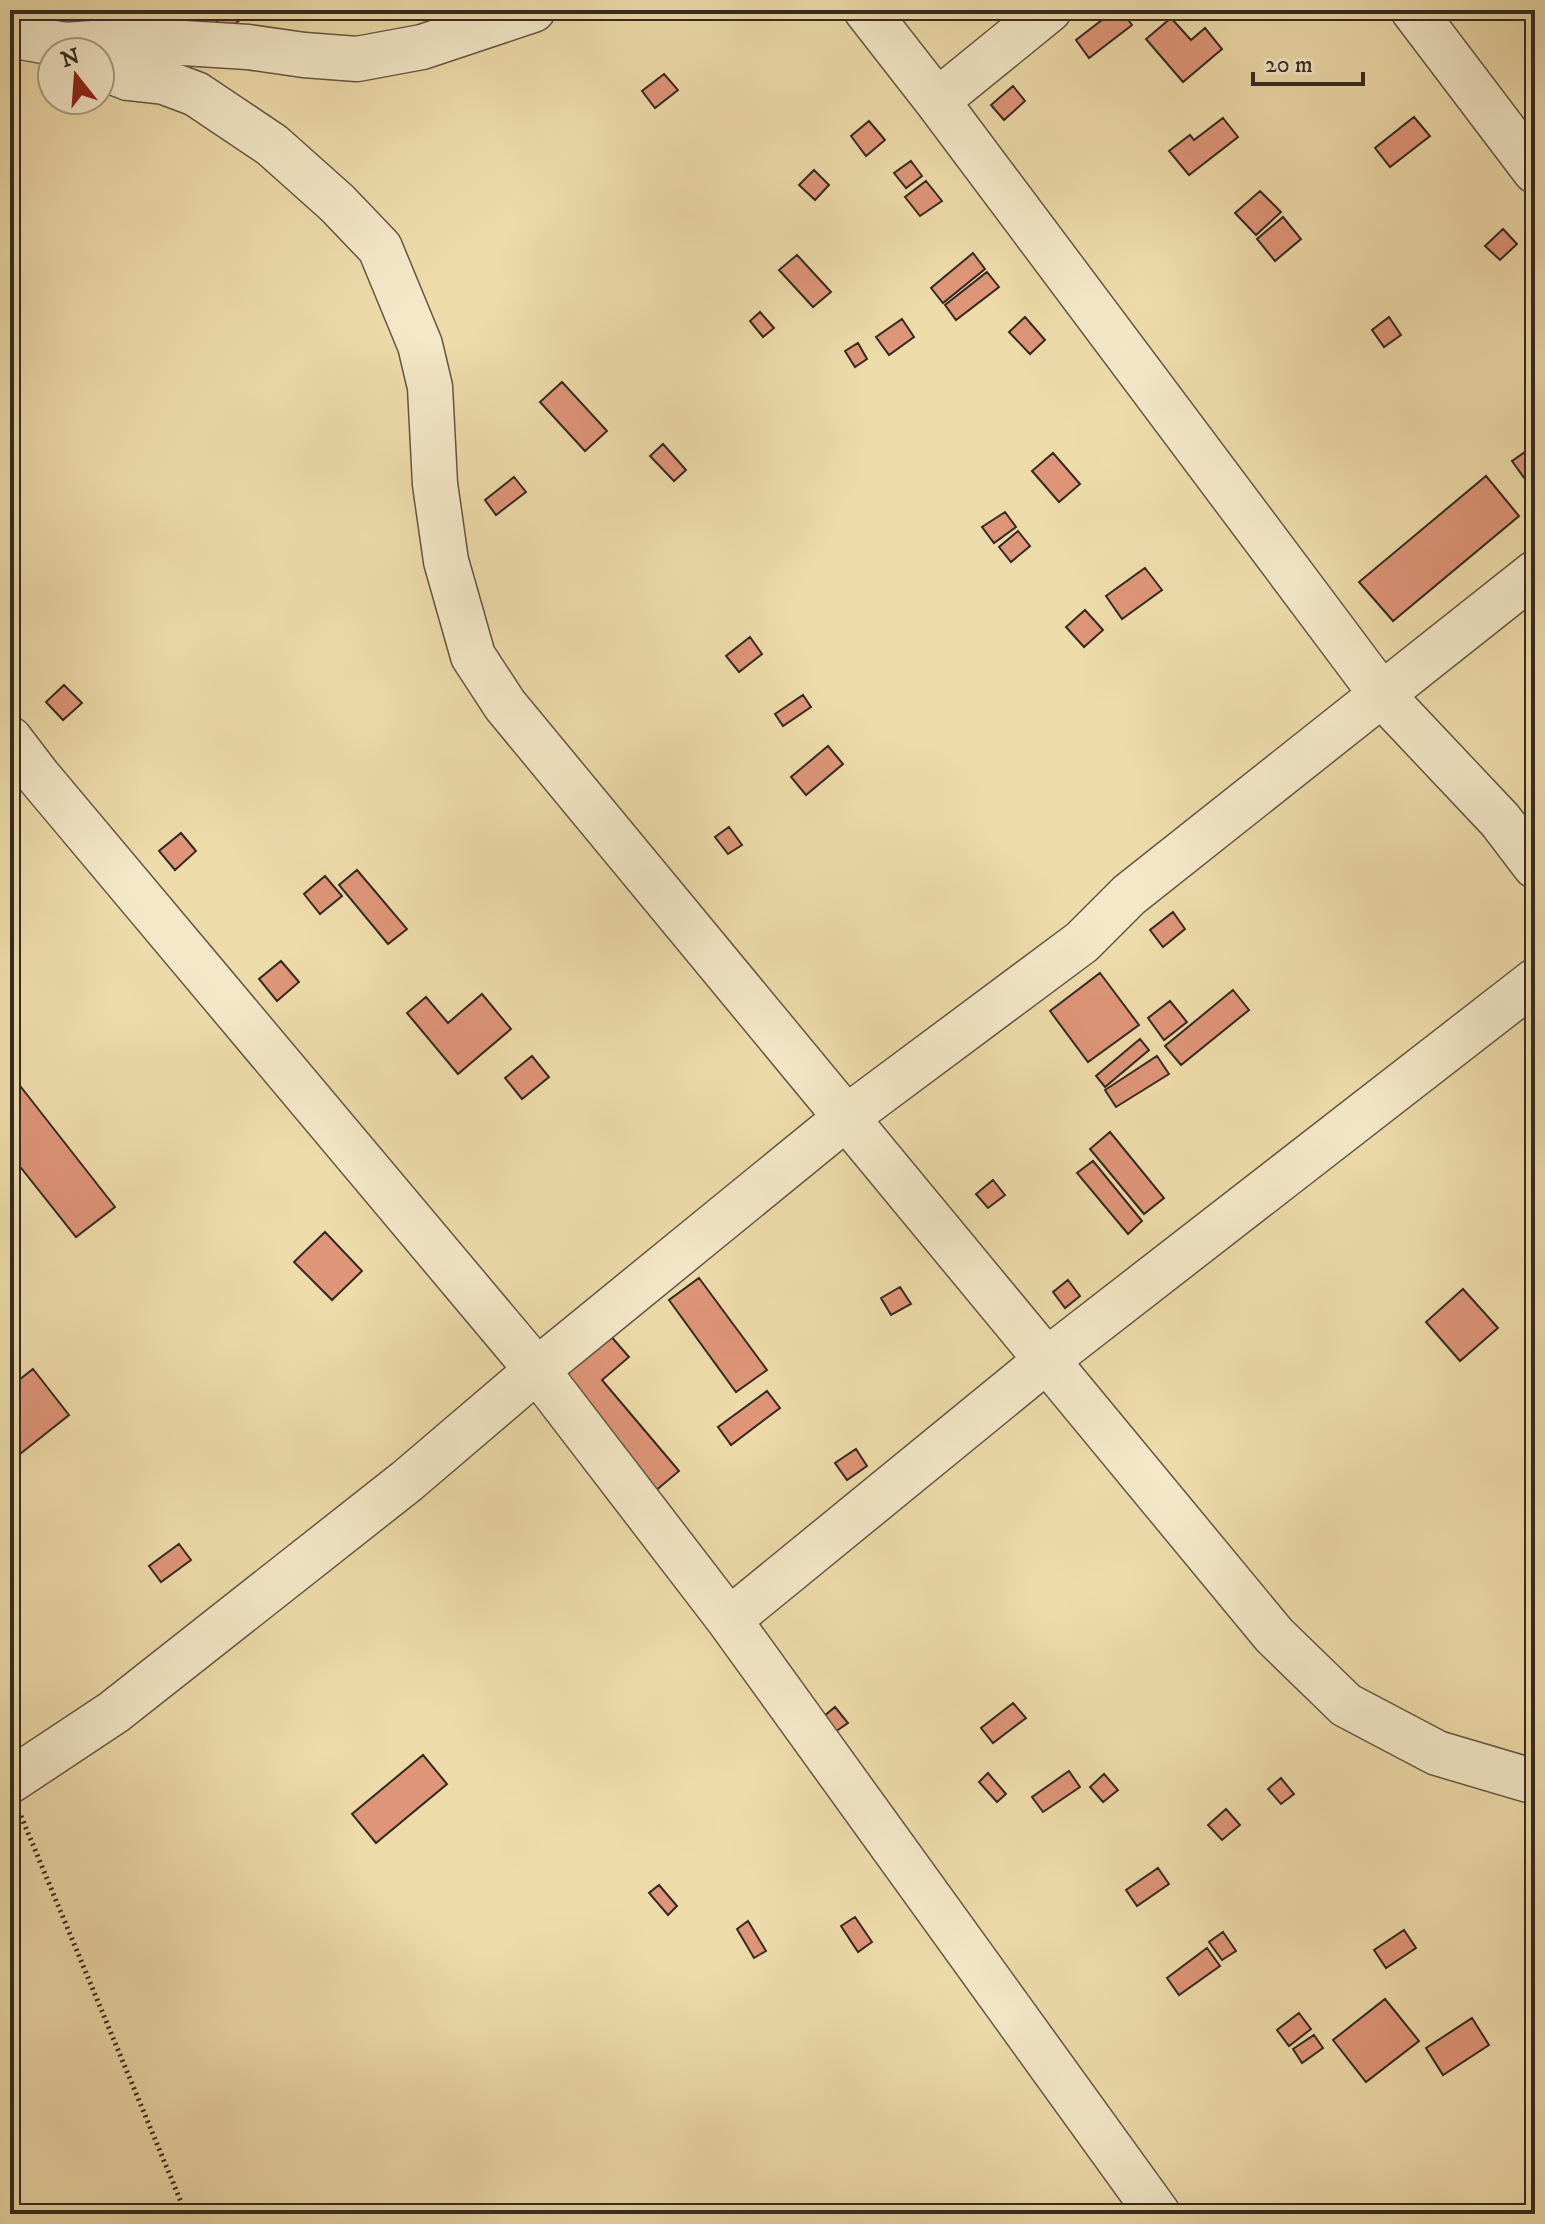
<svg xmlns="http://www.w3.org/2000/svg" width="1545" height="2224" viewBox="0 0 1545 2224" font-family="'IM FELL DW Pica',serif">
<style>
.building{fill:#de9578;stroke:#352a21;stroke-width:2}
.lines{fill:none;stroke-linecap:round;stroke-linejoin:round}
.minor-casing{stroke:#635643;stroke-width:47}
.path{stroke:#352a21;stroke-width:5;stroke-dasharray:2 4;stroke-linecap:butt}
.minor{stroke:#f4e8c8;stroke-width:44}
</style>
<rect width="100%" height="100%" fill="#eedbaa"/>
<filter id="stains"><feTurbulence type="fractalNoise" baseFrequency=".0025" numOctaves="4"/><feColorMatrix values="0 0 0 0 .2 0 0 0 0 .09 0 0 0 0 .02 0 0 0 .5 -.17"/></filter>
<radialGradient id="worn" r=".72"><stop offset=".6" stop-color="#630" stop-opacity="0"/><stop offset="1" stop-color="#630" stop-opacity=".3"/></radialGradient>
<path class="building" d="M 207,10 L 251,10 L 226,32 Z
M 1115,10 L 1121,10 L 1132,25 L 1089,58 L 1076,40 Z
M 1171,18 L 1191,40 L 1205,28 L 1222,49 L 1183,82 L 1146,39 Z
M 664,74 L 678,90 L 655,108 L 642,91 Z
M 1013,86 L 1025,101 L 1004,120 L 991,105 Z
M 1414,117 L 1430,136 L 1390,167 L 1375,148 Z
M 1223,118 L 1238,137 L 1189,175 L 1169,151 L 1190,135 L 1194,140 Z
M 869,121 L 885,140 L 866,156 L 851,136 Z
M 911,161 L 922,176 L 906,188 L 894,173 Z
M 814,170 L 829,185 L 815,200 L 799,185 Z
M 926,181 L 942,201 L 920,216 L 905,197 Z
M 1260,191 L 1281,212 L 1256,235 L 1235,213 Z
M 1283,217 L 1301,239 L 1275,261 L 1257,239 Z
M 1503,229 L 1517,244 L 1500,260 L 1485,246 Z
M 973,253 L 985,269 L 943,303 L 931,288 Z
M 797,255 L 831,292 L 813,307 L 779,270 Z
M 987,272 L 999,287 L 956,320 L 945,305 Z
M 760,312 L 774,328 L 763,337 L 750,321 Z
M 1025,317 L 1045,340 L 1030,354 L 1009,332 Z
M 1389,317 L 1401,335 L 1384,347 L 1372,330 Z
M 902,319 L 914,337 L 889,355 L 876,337 Z
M 858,343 L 867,359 L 855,367 L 845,351 Z
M 562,382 L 607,431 L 585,451 L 540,402 Z
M 663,444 L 686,470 L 674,481 L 650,456 Z
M 1535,445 L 1535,493 L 1512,461 Z
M 1053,453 L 1080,484 L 1059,502 L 1032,471 Z
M 1486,476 L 1519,516 L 1393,621 L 1359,582 Z
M 514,477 L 526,492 L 496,515 L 485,500 Z
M 1005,512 L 1016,527 L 994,543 L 982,527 Z
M 1018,531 L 1030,546 L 1011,562 L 999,547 Z
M 1145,568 L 1162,590 L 1122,619 L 1106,596 Z
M 1085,610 L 1103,630 L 1084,647 L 1066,627 Z
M 750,637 L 762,654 L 739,672 L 726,656 Z
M 64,685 L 82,703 L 63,720 L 46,702 Z
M 803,695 L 811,707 L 783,726 L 775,714 Z
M 828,746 L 843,764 L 806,795 L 791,777 Z
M 729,827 L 742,845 L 728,854 L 715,837 Z
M 181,833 L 196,851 L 175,870 L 159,851 Z
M 357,870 L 407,929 L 388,944 L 339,885 Z
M 325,876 L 342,896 L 320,914 L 304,894 Z
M 1173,912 L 1185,929 L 1163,947 L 1150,930 Z
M 281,961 L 299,982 L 277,1001 L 259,979 Z
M 1100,973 L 1139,1025 L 1088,1062 L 1050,1011 Z
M 1233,990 L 1249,1010 L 1181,1065 L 1165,1046 Z
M 482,994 L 511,1029 L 458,1074 L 407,1013 L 426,997 L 448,1023 Z
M 1170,1001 L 1187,1022 L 1164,1040 L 1148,1018 Z
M 1140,1039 L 1149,1050 L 1105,1087 L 1096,1076 Z
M 532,1056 L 549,1077 L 522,1099 L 505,1078 Z
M 1157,1056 L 1169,1074 L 1116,1107 L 1105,1090 Z
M 10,1073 L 115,1207 L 76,1237 L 10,1154 Z
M 1110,1132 L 1164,1198 L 1144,1214 L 1090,1149 Z
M 1093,1161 L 1142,1221 L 1128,1234 L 1077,1173 Z
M 993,1180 L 1005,1195 L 988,1208 L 976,1194 Z
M 325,1232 L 362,1271 L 332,1300 L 294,1262 Z
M 699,1278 L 767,1370 L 736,1392 L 669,1300 Z
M 1068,1280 L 1080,1296 L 1065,1308 L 1053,1292 Z
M 900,1287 L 911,1304 L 891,1315 L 881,1298 Z
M 1463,1289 L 1498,1328 L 1460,1361 L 1426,1322 Z
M 609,1334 L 629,1357 L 602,1380 L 679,1471 L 654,1492 L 558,1377 Z
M 33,1369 L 69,1415 L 10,1462 L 10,1387 Z
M 767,1391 L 780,1408 L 731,1445 L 718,1427 Z
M 856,1449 L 867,1466 L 847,1480 L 835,1463 Z
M 179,1544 L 191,1560 L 161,1582 L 149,1566 Z
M 1013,1703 L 1026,1718 L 993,1743 L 981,1728 Z
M 835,1707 L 848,1723 L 835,1732 L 823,1717 Z
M 423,1755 L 447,1784 L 376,1843 L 352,1814 Z
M 1069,1771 L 1080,1787 L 1043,1812 L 1032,1797 Z
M 988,1773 L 1006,1794 L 997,1802 L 979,1782 Z
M 1104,1774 L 1118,1790 L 1103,1802 L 1090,1787 Z
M 1281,1778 L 1294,1794 L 1281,1804 L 1268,1789 Z
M 1226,1809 L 1240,1825 L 1222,1840 L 1208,1825 Z
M 1158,1868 L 1169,1884 L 1137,1906 L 1126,1890 Z
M 659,1885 L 677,1906 L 668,1915 L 649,1893 Z
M 855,1917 L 872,1942 L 858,1952 L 841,1926 Z
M 748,1921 L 766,1951 L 754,1958 L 737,1929 Z
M 1404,1930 L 1416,1948 L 1386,1968 L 1374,1950 Z
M 1223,1932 L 1236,1951 L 1222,1960 L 1209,1942 Z
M 1207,1948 L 1220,1966 L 1179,1995 L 1167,1978 Z
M 1385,1999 L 1419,2041 L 1366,2082 L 1333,2040 Z
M 1299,2013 L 1311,2029 L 1289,2046 L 1277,2030 Z
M 1472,2018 L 1489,2045 L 1443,2075 L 1426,2048 Z
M 1314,2035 L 1323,2048 L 1302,2063 L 1293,2049 Z"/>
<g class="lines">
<defs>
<path id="minor" d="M 866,10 L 937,101 L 1382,695 L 1500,820 L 1535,866
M 1413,10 L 1535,171
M 10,35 L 65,45 L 135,40 L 248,47 L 304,55 L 357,59 L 422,47 L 533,10
M 100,67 L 128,78 L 164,82 L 196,94 L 272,145 L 337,203 L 380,248 L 420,345 L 430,387 L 435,484 L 446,561 L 473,656 L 505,705 L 1274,1635 L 1346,1705 L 1437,1753 L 1535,1782
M 937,101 L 1049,10
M 10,739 L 39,777 L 537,1370 L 729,1620 L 1158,2214
M 729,1620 L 1047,1360 L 1535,981
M 10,1781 L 114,1712 L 407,1481 L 537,1370 L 847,1117 L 1082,942 L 1129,895 L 1535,573"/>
</defs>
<use href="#minor" class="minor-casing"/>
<path class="path" d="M 21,1816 L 184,2209 L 209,2214"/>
<use href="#minor" class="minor"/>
</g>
<rect width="1545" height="2224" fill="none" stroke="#eedbaa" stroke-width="40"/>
<rect x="12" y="12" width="1521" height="2200" fill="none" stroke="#352a21" stroke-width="4"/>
<rect x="20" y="20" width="1505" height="2184" fill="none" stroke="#352a21" stroke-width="2"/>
<g transform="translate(76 76) rotate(343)"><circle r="38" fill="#f4e8c8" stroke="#a89c85" stroke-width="2"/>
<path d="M0-6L14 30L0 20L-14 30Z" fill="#8f2418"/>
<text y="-12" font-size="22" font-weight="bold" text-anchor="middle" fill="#352a21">N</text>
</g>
<path d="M1253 72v12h110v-12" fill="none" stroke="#352a21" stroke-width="4"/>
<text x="1265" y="72" font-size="24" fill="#352a21" stroke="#f4e8c8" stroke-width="6" paint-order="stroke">20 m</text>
<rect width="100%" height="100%" filter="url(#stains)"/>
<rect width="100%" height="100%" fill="url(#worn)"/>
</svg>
